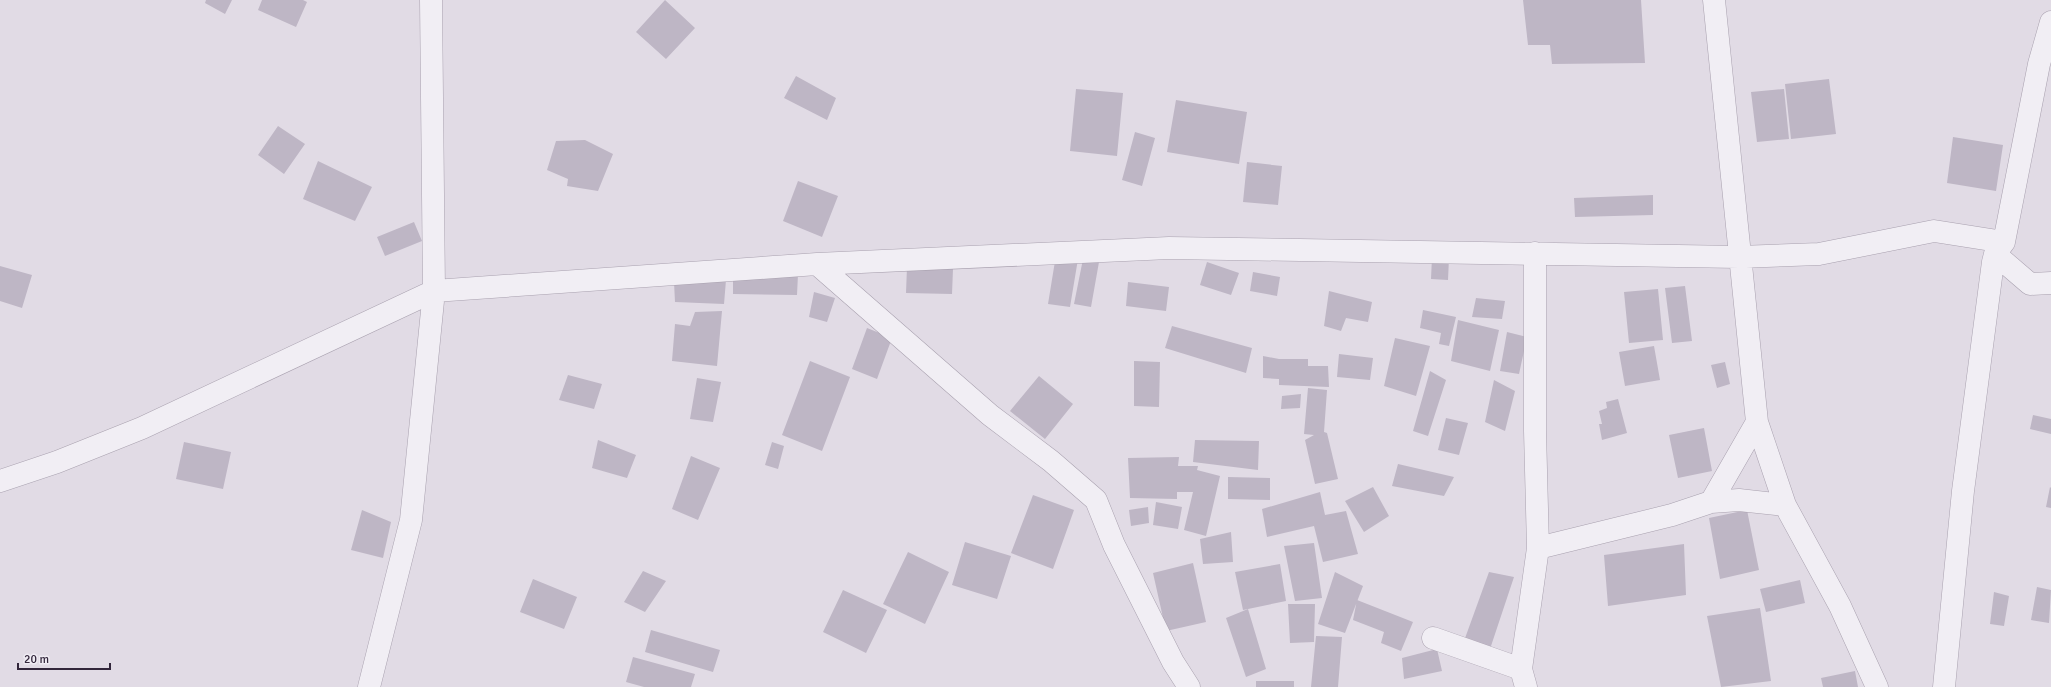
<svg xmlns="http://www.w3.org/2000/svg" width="2051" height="687" viewBox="0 0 2051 687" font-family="Signika,sans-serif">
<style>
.building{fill:#beb6c5}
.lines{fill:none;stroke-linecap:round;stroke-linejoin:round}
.street-casing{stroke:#a9a1af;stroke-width:23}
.street{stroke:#f1eef4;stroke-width:22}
</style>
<rect width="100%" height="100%" fill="#e1dbe5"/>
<path class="building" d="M 206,0 L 232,0 L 225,14 L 205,3 Z
M 262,0 L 303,0 L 307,2 L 296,27 L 258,10 Z
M 665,0 L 695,28 L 666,59 L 636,32 Z
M 1523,0 L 1641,0 L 1645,63 L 1552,64 L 1550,45 L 1528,45 Z
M 796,76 L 836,98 L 827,120 L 784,98 Z
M 1829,79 L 1836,134 L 1791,139 L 1785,84 Z
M 1076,89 L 1123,93 L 1117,156 L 1070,151 Z
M 1784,89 L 1789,139 L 1757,142 L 1751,92 Z
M 1176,100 L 1247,112 L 1239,164 L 1167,152 Z
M 278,126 L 305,144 L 284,174 L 258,155 Z
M 1135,132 L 1155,138 L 1142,186 L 1122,180 Z
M 1953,137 L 2003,145 L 1996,191 L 1947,183 Z
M 585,140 L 613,154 L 598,191 L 567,186 L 568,179 L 547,170 L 556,141 Z
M 318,161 L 372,187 L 355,221 L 303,199 Z
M 1247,162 L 1282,166 L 1278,205 L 1243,202 Z
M 798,181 L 838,196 L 822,237 L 783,221 Z
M 1653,195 L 1653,215 L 1575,217 L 1574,198 Z
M 414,222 L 422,241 L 385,256 L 377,237 Z
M 1056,255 L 1078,259 L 1070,307 L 1048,304 Z
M 1432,257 L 1449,258 L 1448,280 L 1431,279 Z
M 1083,259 L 1099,262 L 1091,307 L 1074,304 Z
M 1207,262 L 1239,273 L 1231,295 L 1200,285 Z
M 0,266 L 32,275 L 22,308 L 0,301 Z
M 907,267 L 953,269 L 952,294 L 906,293 Z
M 1253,272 L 1280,277 L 1277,296 L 1250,291 Z
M 798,274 L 797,295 L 733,294 L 733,275 Z
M 726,280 L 724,304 L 675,302 L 674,282 Z
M 1128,282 L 1169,287 L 1166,311 L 1126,306 Z
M 1685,286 L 1692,341 L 1672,343 L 1665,288 Z
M 1658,289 L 1663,340 L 1629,343 L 1624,292 Z
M 1329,291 L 1372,302 L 1368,322 L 1346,318 L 1341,331 L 1324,326 Z
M 814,292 L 835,298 L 827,322 L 809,317 Z
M 1476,298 L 1505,301 L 1502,319 L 1472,317 Z
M 1423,310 L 1456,317 L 1449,346 L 1439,344 L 1441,333 L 1420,328 Z
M 722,311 L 717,366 L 672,361 L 675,324 L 690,326 L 695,312 Z
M 1458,320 L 1499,330 L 1490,371 L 1451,361 Z
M 1172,326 L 1252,348 L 1246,373 L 1165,348 Z
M 867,328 L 892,338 L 877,379 L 852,369 Z
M 1507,332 L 1527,337 L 1519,374 L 1500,371 Z
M 1395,338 L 1430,346 L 1416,396 L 1384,386 Z
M 1654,346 L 1660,380 L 1625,386 L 1619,352 Z
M 1339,354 L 1373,358 L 1370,380 L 1337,377 Z
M 1263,356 L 1279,359 L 1308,359 L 1308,366 L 1328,366 L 1329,387 L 1279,385 L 1279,379 L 1263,378 Z
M 810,361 L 850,377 L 822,451 L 782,435 Z
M 1134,361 L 1160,362 L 1159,407 L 1134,406 Z
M 1725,362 L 1730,384 L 1717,388 L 1711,365 Z
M 1430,371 L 1446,380 L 1428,436 L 1413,431 Z
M 568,375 L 602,384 L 594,409 L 559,400 Z
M 1039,376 L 1073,404 L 1045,439 L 1010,411 Z
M 697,378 L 721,382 L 713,422 L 690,419 Z
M 1494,380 L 1515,391 L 1505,431 L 1485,422 Z
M 1308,388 L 1327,390 L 1324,432 L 1327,433 L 1338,479 L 1315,484 L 1305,440 L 1314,435 L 1304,434 Z
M 1301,394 L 1300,408 L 1281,409 L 1282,396 Z
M 1618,399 L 1627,433 L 1602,440 L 1599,424 L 1602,424 L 1599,411 L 1607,408 L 1606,402 Z
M 2033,415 L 2051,419 L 2051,434 L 2030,429 Z
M 1446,418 L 1468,423 L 1459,455 L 1438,450 Z
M 1704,428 L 1712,471 L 1678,478 L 1669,435 Z
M 598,440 L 636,455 L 627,478 L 592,468 Z
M 1195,440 L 1259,441 L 1258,470 L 1193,462 Z
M 184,442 L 231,452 L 223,489 L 176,479 Z
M 772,442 L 784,446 L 778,469 L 765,465 Z
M 691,456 L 720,468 L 698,520 L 672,509 Z
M 1179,457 L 1178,466 L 1198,466 L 1197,470 L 1220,476 L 1206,536 L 1184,530 L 1193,492 L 1177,492 L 1177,499 L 1130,498 L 1128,458 Z
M 1398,464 L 1454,477 L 1444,496 L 1392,486 Z
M 1228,477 L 1270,478 L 1270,500 L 1228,499 Z
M 1373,487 L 1389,516 L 1364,532 L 1345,501 Z
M 2050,487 L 2051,488 L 2051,508 L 2046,507 Z
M 1320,492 L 1325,515 L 1346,511 L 1358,554 L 1323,562 L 1314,526 L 1267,537 L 1262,509 Z
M 1033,495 L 1074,510 L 1053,569 L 1011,553 Z
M 1156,502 L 1182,507 L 1178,529 L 1153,525 Z
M 1148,507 L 1149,523 L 1131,526 L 1129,510 Z
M 362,510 L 391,522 L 383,558 L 351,550 Z
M 1747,510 L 1759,570 L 1720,579 L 1709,518 Z
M 1231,532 L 1233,562 L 1203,564 L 1200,539 Z
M 965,542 L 1011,556 L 997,599 L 952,585 Z
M 1314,543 L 1322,598 L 1295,601 L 1284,546 Z
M 1684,544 L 1686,595 L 1608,606 L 1604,555 Z
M 908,552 L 949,572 L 925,624 L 883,604 Z
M 1193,563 L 1206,622 L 1166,631 L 1153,573 Z
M 1280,564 L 1286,601 L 1248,609 L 1266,669 L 1246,677 L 1226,618 L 1248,609 L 1243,610 L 1235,572 Z
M 643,571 L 666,581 L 645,612 L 624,602 Z
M 1335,572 L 1363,586 L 1345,633 L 1318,624 Z
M 1489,572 L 1514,577 L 1490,649 L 1464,641 Z
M 533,579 L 577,597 L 564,629 L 520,612 Z
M 1800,580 L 1805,603 L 1766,612 L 1760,589 Z
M 2037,587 L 2051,590 L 2049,623 L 2031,620 Z
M 843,590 L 887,610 L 866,653 L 823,632 Z
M 1994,592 L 2009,596 L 2004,626 L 1990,624 Z
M 1357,600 L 1413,622 L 1401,651 L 1381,643 L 1384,632 L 1353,620 Z
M 1288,604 L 1315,604 L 1314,642 L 1290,643 Z
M 1760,608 L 1771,681 L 1721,687 L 1707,616 Z
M 651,630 L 720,650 L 713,672 L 645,652 Z
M 1316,636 L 1342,637 L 1338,687 L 1311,687 Z
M 1437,649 L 1442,671 L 1404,679 L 1402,658 Z
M 633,657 L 695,674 L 691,687 L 644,687 L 626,682 Z
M 1855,671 L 1858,687 L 1823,687 L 1821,678 Z
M 1256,681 L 1294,681 L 1294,687 L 1256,687 Z"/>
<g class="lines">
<defs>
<path id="street" d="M 1714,0 L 1757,422 L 1785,505 L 1840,606 L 1877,687
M 1995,254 L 2030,284 L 2051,283
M 817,264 L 990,415 L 1051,461 L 1096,500 L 1114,545 L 1173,662 L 1189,687
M 0,481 L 57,462 L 142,428 L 434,291 L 817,264 L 1169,248 L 1739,257 L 1819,254 L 1934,231 L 2004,242
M 1711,502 L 1739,500 L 1785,505
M 1538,548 L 1672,515 L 1711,502 L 1757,422
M 1433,638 L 1521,669
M 369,687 L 411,520 L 434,291 L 431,0
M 1526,687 L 1521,669 L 1538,548 L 1535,431 L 1535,253
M 1944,687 L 1963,491 L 1993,262 L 1995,254 L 2004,242 L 2039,64 L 2051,22"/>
</defs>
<use href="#street" class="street-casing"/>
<use href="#street" class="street"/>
</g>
<path d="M18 663v6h92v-6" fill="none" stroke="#32263b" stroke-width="2"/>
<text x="24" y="663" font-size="12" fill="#32263b" stroke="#efebf3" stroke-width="3" paint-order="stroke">20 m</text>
</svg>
